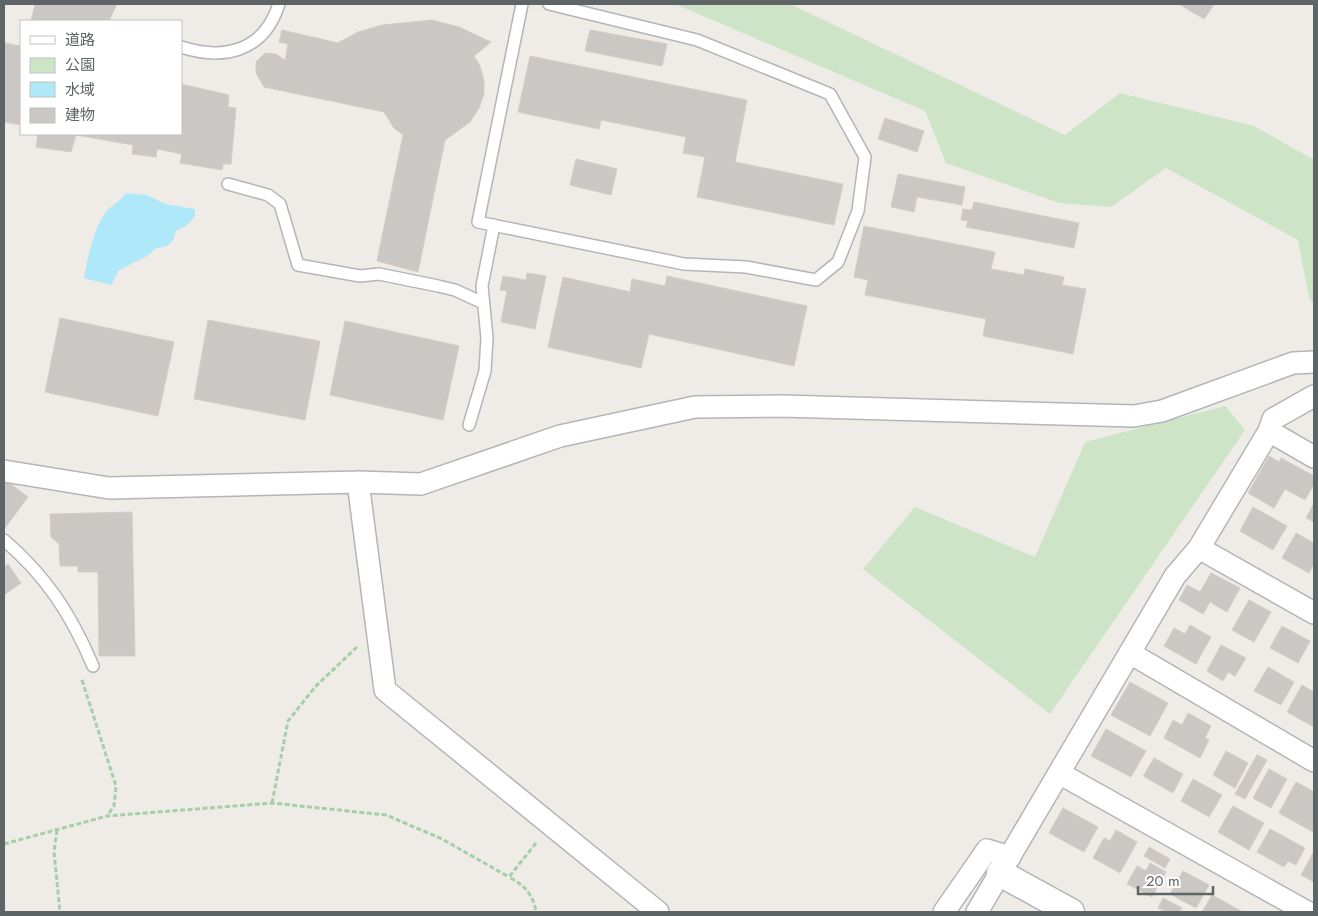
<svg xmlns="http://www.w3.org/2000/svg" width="1318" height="916" viewBox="0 0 1318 916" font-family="Jost,'Noto Sans JP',sans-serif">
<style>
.green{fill:#cde4c7}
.water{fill:#afe8f8}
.building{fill:#cbc7c4;stroke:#d4cdc6}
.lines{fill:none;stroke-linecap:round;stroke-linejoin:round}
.service-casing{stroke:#b2b6b8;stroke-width:14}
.minor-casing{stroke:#b2b6b8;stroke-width:24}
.tertiary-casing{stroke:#b2b6b8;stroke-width:29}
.path{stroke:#a6cea9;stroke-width:3;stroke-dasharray:5 2.5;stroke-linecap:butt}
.service{stroke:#fff;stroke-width:11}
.minor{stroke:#fff;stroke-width:21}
.tertiary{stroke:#fff;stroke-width:26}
</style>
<rect width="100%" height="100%" fill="#efece7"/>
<path class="green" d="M 675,4 L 790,4 L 1065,135 L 1120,93 L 1254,126 L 1314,160 L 1314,305 L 1309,298 L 1298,240 L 1166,168 L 1111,207 L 1059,203 L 946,163 L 925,111 Z
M 1225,406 L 1245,430 L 1050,714 L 863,569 L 915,507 L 1035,557 L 1085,442 Z"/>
<path class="water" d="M 126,193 L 147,195 L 165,204 L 195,209 L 195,216 L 187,225 L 176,231 L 173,240 L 167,246 L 155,249 L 147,256 L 119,270 L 111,285 L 84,278 C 88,256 93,230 106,212 C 111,205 119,203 126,193 Z"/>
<path class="building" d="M 35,4 L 117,4 L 109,21 L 31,21 Z
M 1179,4 L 1214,4 L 1204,19 Z
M 432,20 L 459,27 L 491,42 L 474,56 L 480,66 L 484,81 L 484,94 L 479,108 L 470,122 L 445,140 L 418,272 L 377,261 L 403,135 L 394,128 L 384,112 L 264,87 L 256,73 L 256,62 L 265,53 L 276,54 L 285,60 L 288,44 L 279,42 L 282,30 L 338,43 L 358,32 L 382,25 Z
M 590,30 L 667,44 L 662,66 L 585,51 Z
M 4,43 L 21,46 L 21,125 L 4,122 Z
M 530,56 L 747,100 L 735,162 L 843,184 L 834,225 L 697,197 L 705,157 L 683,153 L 686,137 L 601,120 L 599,129 L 518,112 Z
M 181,84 L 229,95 L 228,107 L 236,108 L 231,164 L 223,164 L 222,170 L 180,163 L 182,154 L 157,149 L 156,157 L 132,154 L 133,145 L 76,135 L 71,152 L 36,147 L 38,134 L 181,134 Z
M 885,118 L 924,131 L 917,152 L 878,139 Z
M 576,159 L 617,169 L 611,195 L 570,185 Z
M 898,174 L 965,187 L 962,205 L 917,197 L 914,212 L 891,207 Z
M 974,202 L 1079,223 L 1074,248 L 966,227 L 968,221 L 961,220 L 963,209 L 972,210 Z
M 864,226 L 995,252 L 991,269 L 1024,275 L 1025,269 L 1064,277 L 1062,285 L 1086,289 L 1073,354 L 983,336 L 986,319 L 865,295 L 868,280 L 854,277 Z
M 527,273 L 546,276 L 535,329 L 501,322 L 507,291 L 500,290 L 503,276 L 526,280 Z
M 667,276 L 807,306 L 794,366 L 649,334 L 641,368 L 548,347 L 563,277 L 630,292 L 632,279 L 665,286 Z
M 60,318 L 174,342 L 158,416 L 45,392 Z
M 208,320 L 320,341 L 305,420 L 194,399 Z
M 345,321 L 459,346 L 443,420 L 330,395 Z
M 1269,456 L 1279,462 L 1281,458 L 1314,476 L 1314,484 L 1305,500 L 1285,489 L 1274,508 L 1248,493 Z
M 4,479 L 28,497 L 5,528 L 4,527 Z
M 1314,503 L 1314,522 L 1306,518 Z
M 1253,507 L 1287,526 L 1273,550 L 1240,531 Z
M 132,512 L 135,656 L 99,656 L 98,572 L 78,572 L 78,566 L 60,566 L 59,544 L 51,537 L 50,514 Z
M 1296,533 L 1314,543 L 1314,563 L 1309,573 L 1282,558 Z
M 8,564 L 21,583 L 4,595 L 4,567 Z
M 1211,573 L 1240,588 L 1227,612 L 1210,602 L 1203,614 L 1179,600 L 1187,585 L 1200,592 Z
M 1249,600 L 1271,612 L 1254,642 L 1232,630 Z
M 1190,625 L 1211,637 L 1196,664 L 1164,646 L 1174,628 L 1185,634 Z
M 1282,626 L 1310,641 L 1298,663 L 1270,648 Z
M 1221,645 L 1246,658 L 1235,676 L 1228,672 L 1223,681 L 1207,671 Z
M 1268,667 L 1294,682 L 1281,705 L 1254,691 Z
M 1130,682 L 1168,703 L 1150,736 L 1111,715 Z
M 1302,685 L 1314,692 L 1314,727 L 1287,712 Z
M 1188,713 L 1211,726 L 1205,738 L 1209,740 L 1200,758 L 1164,738 L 1173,720 L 1182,725 Z
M 1106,729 L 1146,751 L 1131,777 L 1091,756 Z
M 1226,751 L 1248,763 L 1235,788 L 1213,775 Z
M 1257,755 L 1267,760 L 1245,799 L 1235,794 Z
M 1154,758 L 1183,774 L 1173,793 L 1143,776 Z
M 1269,769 L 1287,779 L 1271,808 L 1253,798 Z
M 1193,779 L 1222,795 L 1209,817 L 1181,801 Z
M 1296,782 L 1314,792 L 1313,832 L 1279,813 Z
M 1233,806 L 1264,823 L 1249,850 L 1218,832 Z
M 1063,808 L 1098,827 L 1084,852 L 1049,833 Z
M 1270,829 L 1305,848 L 1296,865 L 1288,861 L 1284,867 L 1257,852 Z
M 1116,830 L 1137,842 L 1120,873 L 1093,858 L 1104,838 L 1110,841 Z
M 1149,847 L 1170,859 L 1165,868 L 1144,856 Z
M 1314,851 L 1314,882 L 1301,875 Z
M 1150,863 L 1166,872 L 1152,897 L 1127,884 L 1137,866 L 1146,871 Z
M 1183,871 L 1209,885 L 1196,908 L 1170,894 Z
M 1212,895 L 1243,912 L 1202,912 Z
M 1163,898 L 1182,908 L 1179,912 L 1166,912 L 1158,908 Z"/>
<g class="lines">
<defs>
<path id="service" d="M 522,4 L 478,222 L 684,264 L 746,267 L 816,280 L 838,262 L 858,211 L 865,157 L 830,94 L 697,40 L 549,4
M 181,47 C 225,61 264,51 279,4
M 228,184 L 268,195 L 280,204 L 298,265 L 360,276 L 379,274 L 438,286 L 455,290 L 483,303
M 469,425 L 485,371 L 487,338 L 482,286 L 494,225
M 4,540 C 46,576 71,614 93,666"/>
<path id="minor" d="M 1269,431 L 1314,457
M 4,471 L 109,488 L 358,482 L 421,484 L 560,436 L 695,407 L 782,406 L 1134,416 L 1162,411 L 1293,363 L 1314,362
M 358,482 L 385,690 L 658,912
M 1199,548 L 1314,613
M 1130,653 L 1314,761
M 1059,773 L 1307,912
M 944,912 L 987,850 L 1010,857
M 977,912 L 1175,576 L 1199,548 L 1269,431 L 1273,419 L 1314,396"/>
<path id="tertiary" d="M 1000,873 L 1071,912"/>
</defs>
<use href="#service" class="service-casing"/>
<use href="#minor" class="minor-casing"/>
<use href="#tertiary" class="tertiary-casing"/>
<path class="path" d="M 82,680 L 116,786 L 114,806 L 107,816
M 272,803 L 288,721 L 315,687 L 357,647
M 57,830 L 54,852 L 60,912
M 536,843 L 509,877 C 525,886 533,894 536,912
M 4,844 L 107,816 L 272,803 L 386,815 L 442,839 L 509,877"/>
<use href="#service" class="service"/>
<use href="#minor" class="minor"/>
<use href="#tertiary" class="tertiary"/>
</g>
<rect width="1318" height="916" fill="none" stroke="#5f6466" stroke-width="10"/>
<rect x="20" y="20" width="162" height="115" fill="#ffffff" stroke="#bfc1c2"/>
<rect x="30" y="36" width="25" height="8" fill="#ffffff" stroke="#bfc1c2"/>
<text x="65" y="45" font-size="15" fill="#5f6466">道路</text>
<rect x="30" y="58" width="25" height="15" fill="#cde4c7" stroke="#bfc1c2"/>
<text x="65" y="70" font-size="15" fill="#5f6466">公園</text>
<rect x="30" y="82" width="25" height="15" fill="#afe8f8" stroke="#bfc1c2"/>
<text x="65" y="95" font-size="15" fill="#5f6466">水域</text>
<rect x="30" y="108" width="25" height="15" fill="#cbc7c4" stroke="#bfc1c2"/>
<text x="65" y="120" font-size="15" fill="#5f6466">建物</text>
<path d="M1138 886v8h75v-8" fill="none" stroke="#5f6466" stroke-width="2.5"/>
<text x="1146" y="886" font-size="15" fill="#5f6466" stroke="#ffffff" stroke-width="4" paint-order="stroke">20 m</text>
</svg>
